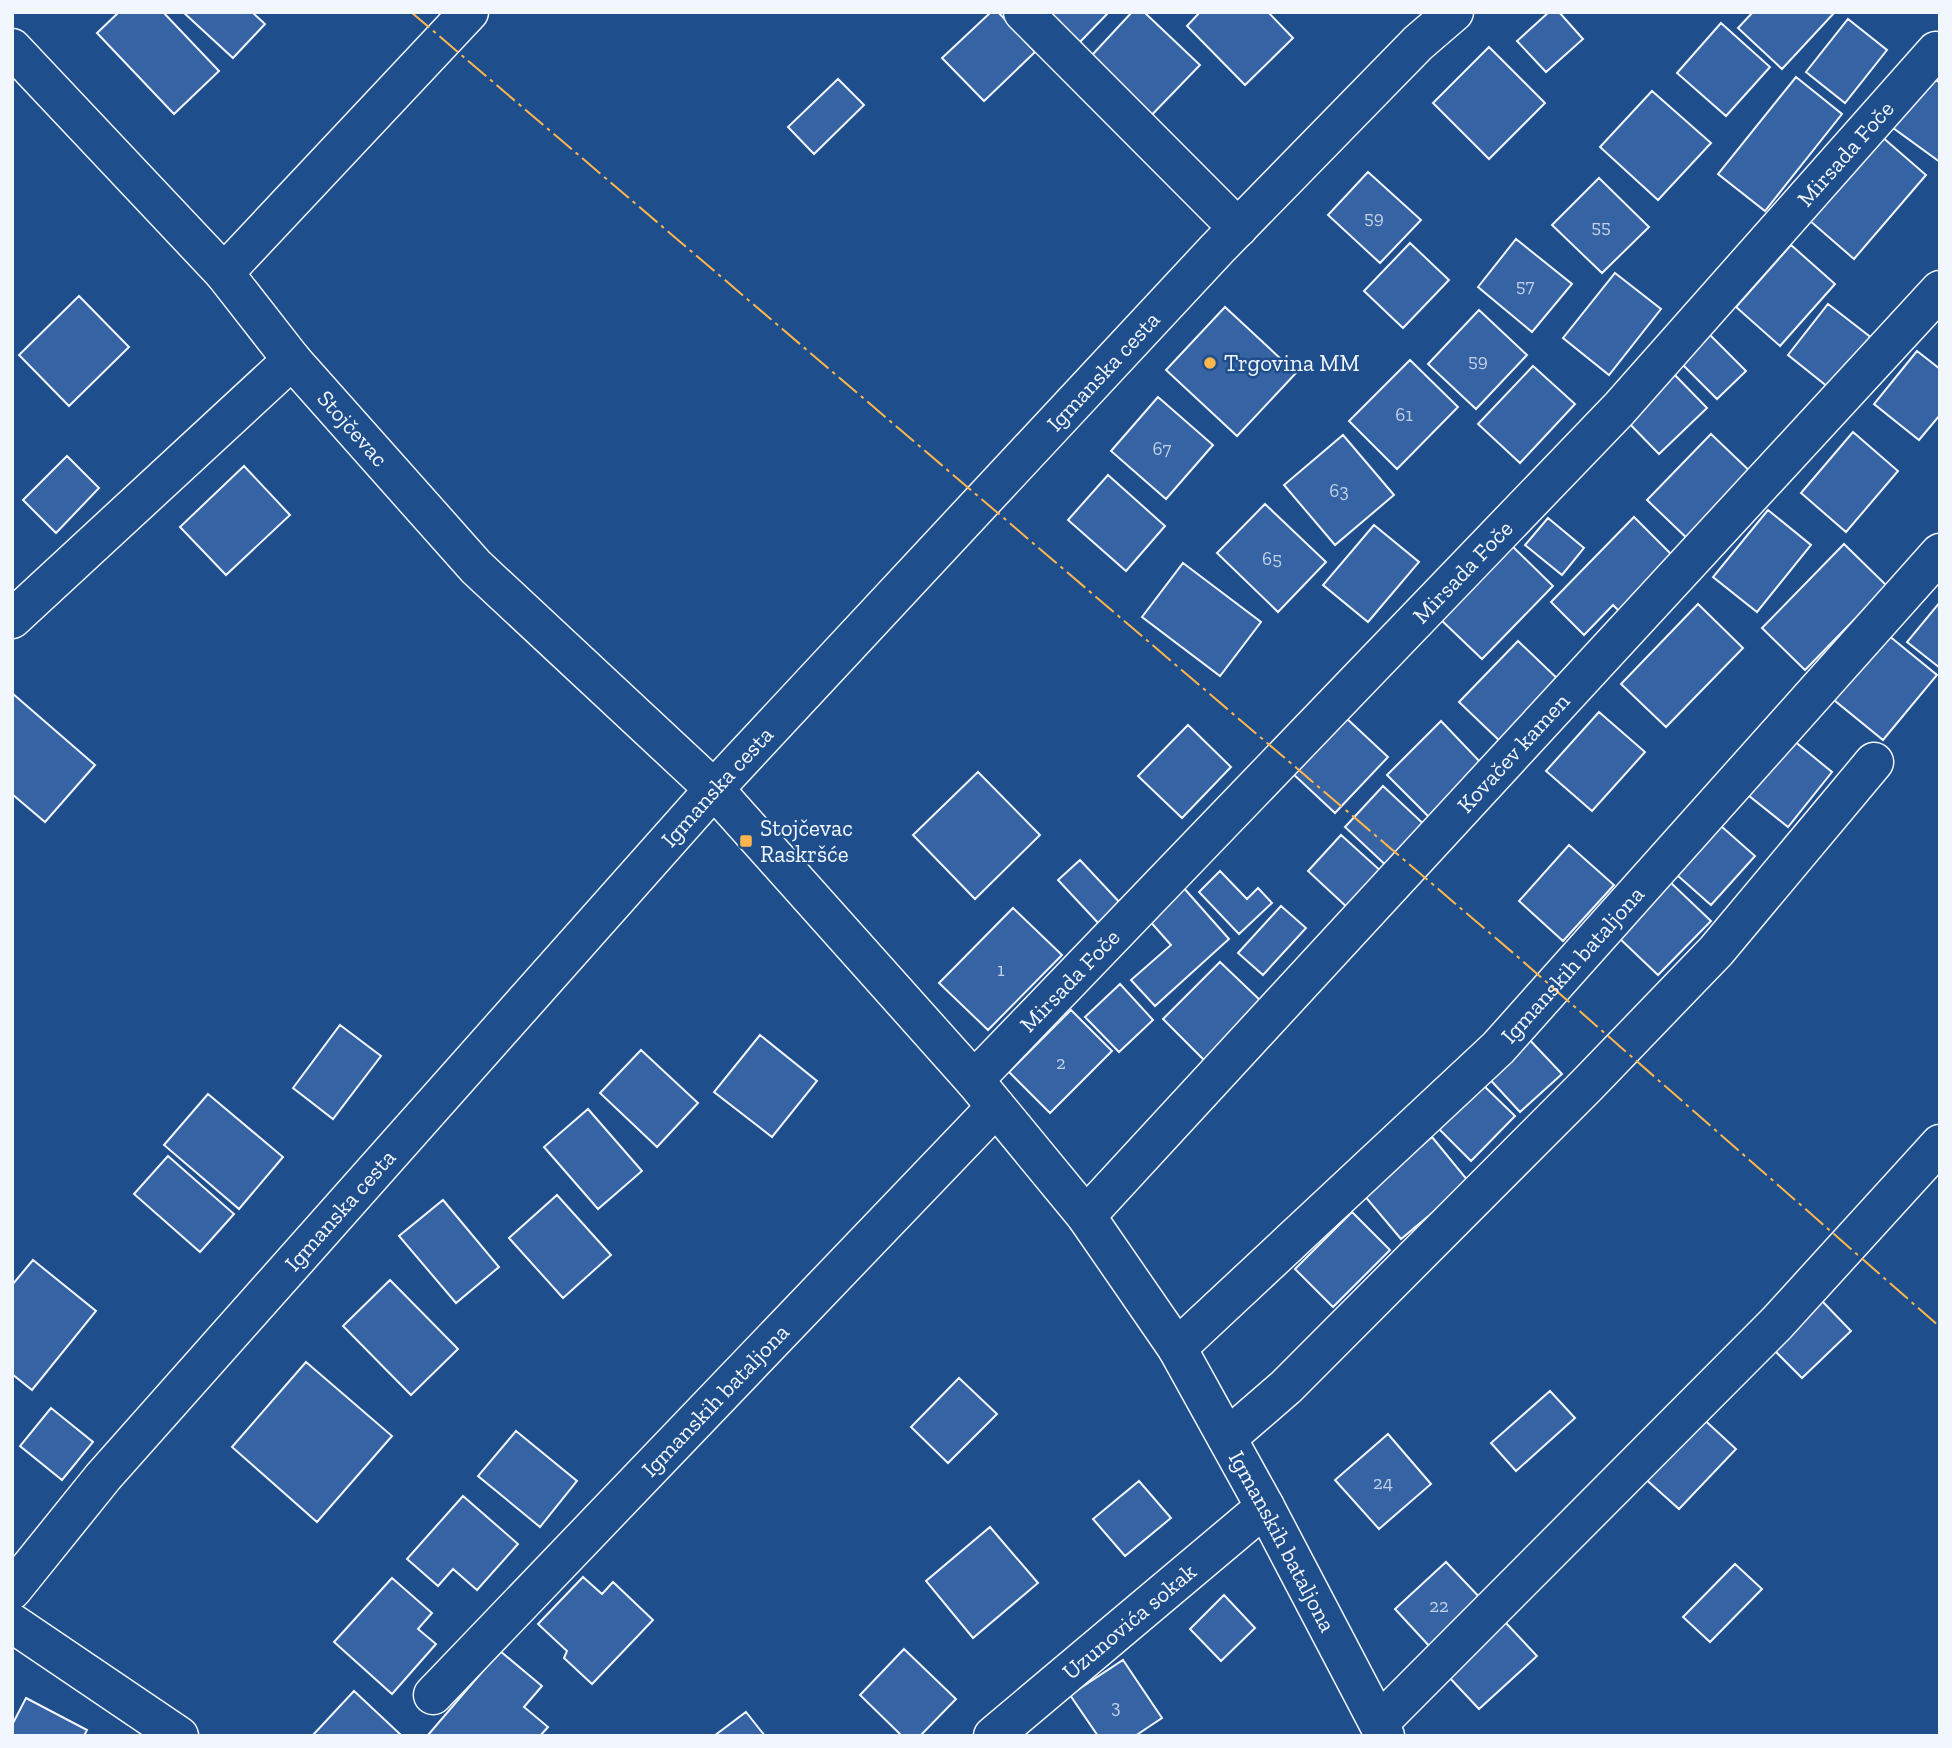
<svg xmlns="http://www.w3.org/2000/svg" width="1952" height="1748" viewBox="0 0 1952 1748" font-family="'Zilla Slab',serif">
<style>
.building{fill:#3563a3;stroke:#f2f6ff;stroke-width:2}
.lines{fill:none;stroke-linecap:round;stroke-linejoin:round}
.minor-casing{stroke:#f2f6ff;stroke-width:41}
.minor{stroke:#1f4e8c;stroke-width:38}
.power{stroke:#ffb74d;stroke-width:2;stroke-dasharray:24 5 3.5 5;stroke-linecap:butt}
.poi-dot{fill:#ffb74d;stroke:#1f4e8c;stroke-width:2.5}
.labels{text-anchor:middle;stroke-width:5;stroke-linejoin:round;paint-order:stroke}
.number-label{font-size:19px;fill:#c3d1e8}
.street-label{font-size:23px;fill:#f2f6ff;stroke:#1f4e8c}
.poi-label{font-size:23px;fill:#f2f6ff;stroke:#1f4e8c;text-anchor:start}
</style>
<rect width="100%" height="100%" fill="#1f4e8c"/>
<path class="building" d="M 119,12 L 163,12 L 219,71 L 174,114 L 97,33 Z
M 183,12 L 252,12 L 265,24 L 233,58 Z
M 991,12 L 998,12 L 1035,52 L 984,101 L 942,58 Z
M 1048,12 L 1109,12 L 1079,43 Z
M 1132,12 L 1144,12 L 1200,65 L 1142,125 L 1081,67 Z
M 1200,12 L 1268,12 L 1293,38 L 1245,85 L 1187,26 Z
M 1549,12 L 1559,12 L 1583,39 L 1546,72 L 1517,41 Z
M 1753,12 L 1833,12 L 1834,13 L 1782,69 L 1738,28 Z
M 1848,19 L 1887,50 L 1845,103 L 1806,72 Z
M 1721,23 L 1770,67 L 1726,116 L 1677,73 Z
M 1489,47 L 1545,103 L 1489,159 L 1433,103 Z
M 1927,74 L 1940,83 L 1940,162 L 1889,125 Z
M 1796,77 L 1842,114 L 1765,211 L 1718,174 Z
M 838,79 L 864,105 L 814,154 L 788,127 Z
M 1652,91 L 1711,143 L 1658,200 L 1600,147 Z
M 1881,136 L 1926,175 L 1854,259 L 1809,220 Z
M 1368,172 L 1421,220 L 1380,263 L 1328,215 Z
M 1599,178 L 1649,227 L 1602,273 L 1552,225 Z
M 1516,239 L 1572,284 L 1532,332 L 1478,287 Z
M 1410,243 L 1449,280 L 1403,328 L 1364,291 Z
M 1791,245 L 1835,284 L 1780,346 L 1736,307 Z
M 1615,273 L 1661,309 L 1609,375 L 1563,338 Z
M 79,296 L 129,347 L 69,406 L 19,355 Z
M 1828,304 L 1873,339 L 1833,391 L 1788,355 Z
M 1225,307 L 1296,373 L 1237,436 L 1166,370 Z
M 1479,310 L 1527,355 L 1476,409 L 1428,364 Z
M 1706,331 L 1746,371 L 1717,399 L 1678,360 Z
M 1917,351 L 1940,369 L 1940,415 L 1919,440 L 1874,404 Z
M 1410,360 L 1458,407 L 1397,469 L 1349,421 Z
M 1533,366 L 1575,404 L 1520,463 L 1478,424 Z
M 1669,369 L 1707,408 L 1659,454 L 1621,415 Z
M 1158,397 L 1213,445 L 1166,499 L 1111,451 Z
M 1853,432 L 1898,471 L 1846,532 L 1801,493 Z
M 1711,434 L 1756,477 L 1692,543 L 1647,500 Z
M 1343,435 L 1394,495 L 1335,545 L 1284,485 Z
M 67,456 L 99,488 L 56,533 L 23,500 Z
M 244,466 L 290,515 L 226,575 L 180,527 Z
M 1108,475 L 1165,526 L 1126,571 L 1068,520 Z
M 1265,504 L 1326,562 L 1278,612 L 1217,553 Z
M 1768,510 L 1811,545 L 1757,612 L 1713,577 Z
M 1634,517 L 1677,560 L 1623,615 L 1613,605 L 1584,635 L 1551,602 Z
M 1548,518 L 1584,548 L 1562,575 L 1525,545 Z
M 1374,525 L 1419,562 L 1368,622 L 1323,585 Z
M 1510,544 L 1553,586 L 1482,659 L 1438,617 Z
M 1844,544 L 1887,586 L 1805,670 L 1762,628 Z
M 1183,563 L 1261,622 L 1220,676 L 1142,617 Z
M 1940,602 L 1940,668 L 1907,642 Z
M 1698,604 L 1743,648 L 1666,727 L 1621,684 Z
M 1888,635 L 1937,675 L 1883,740 L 1834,700 Z
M 1518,641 L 1562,683 L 1503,744 L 1459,702 Z
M 12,693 L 95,765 L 45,822 L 12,794 Z
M 1599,712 L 1645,752 L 1592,811 L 1546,771 Z
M 1344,716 L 1388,757 L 1335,813 L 1291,772 Z
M 1441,721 L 1483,765 L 1429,817 L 1387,775 Z
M 1188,725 L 1231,767 L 1182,818 L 1138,776 Z
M 1793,740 L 1832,772 L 1788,827 L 1748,795 Z
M 978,772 L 1040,835 L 975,899 L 913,835 Z
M 1383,786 L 1430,830 L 1392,871 L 1345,827 Z
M 1721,826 L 1755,856 L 1711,905 L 1677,875 Z
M 1341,835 L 1383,873 L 1350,910 L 1308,871 Z
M 1569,845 L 1614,885 L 1563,941 L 1519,901 Z
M 1080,860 L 1123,906 L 1101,926 L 1058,880 Z
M 1220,871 L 1247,899 L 1258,888 L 1272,903 L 1239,934 L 1199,892 Z
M 1670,882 L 1711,921 L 1658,975 L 1618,937 Z
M 1182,886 L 1229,939 L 1155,1006 L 1131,980 L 1171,945 L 1147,918 Z
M 1281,906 L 1306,928 L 1263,975 L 1238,953 Z
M 1013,908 L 1062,955 L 988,1030 L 939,983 Z
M 1220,962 L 1263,1003 L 1205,1061 L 1163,1019 Z
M 1120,984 L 1153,1020 L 1119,1052 L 1085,1017 Z
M 1071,1010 L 1112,1051 L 1050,1113 L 1009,1072 Z
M 340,1025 L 381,1056 L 333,1119 L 293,1088 Z
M 760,1035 L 817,1081 L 772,1137 L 714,1092 Z
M 1525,1035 L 1562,1074 L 1520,1112 L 1484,1073 Z
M 641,1050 L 698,1103 L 657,1147 L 600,1093 Z
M 1480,1082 L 1515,1116 L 1471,1161 L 1436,1126 Z
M 208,1094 L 283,1157 L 239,1209 L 164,1145 Z
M 588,1109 L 642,1171 L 598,1209 L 544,1147 Z
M 1432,1137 L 1469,1182 L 1401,1239 L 1363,1194 Z
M 168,1156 L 234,1214 L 200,1252 L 134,1194 Z
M 557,1195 L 611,1255 L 563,1298 L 509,1238 Z
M 443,1200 L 499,1267 L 456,1303 L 399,1236 Z
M 1352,1212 L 1390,1250 L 1333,1307 L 1295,1269 Z
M 33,1260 L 96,1311 L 32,1390 L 12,1374 L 12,1285 Z
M 390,1280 L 458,1349 L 411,1395 L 343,1326 Z
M 1822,1301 L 1851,1331 L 1802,1378 L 1773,1349 Z
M 306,1362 L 392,1436 L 317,1522 L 232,1447 Z
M 959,1378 L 997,1414 L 948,1463 L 911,1427 Z
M 1550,1391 L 1575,1418 L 1516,1471 L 1491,1443 Z
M 51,1408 L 93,1442 L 62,1480 L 20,1446 Z
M 1698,1414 L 1736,1449 L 1679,1509 L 1641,1475 Z
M 516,1431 L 577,1481 L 540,1527 L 478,1476 Z
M 1388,1434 L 1431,1484 L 1379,1529 L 1335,1480 Z
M 1139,1481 L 1171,1518 L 1125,1556 L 1093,1519 Z
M 463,1496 L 518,1544 L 477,1590 L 453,1569 L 438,1586 L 407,1559 Z
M 990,1527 L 1038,1583 L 973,1638 L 926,1581 Z
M 1446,1562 L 1484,1602 L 1432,1649 L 1395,1609 Z
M 1735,1564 L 1762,1589 L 1710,1642 L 1683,1617 Z
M 583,1577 L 602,1594 L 613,1582 L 653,1620 L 592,1684 L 564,1658 L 567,1651 L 538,1624 Z
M 392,1578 L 432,1613 L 418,1629 L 436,1644 L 392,1694 L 334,1642 Z
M 1224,1595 L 1255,1628 L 1221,1661 L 1190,1629 Z
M 1505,1622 L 1537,1656 L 1479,1709 L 1447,1675 Z
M 904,1649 L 956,1699 L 920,1736 L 902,1736 L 860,1695 Z
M 500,1651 L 542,1686 L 524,1707 L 548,1727 L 540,1736 L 428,1735 Z
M 1123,1660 L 1162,1718 L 1135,1736 L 1098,1736 L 1070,1695 Z
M 354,1691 L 401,1735 L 312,1736 Z
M 26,1698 L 87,1730 L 84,1736 L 12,1736 L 12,1725 Z
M 746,1712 L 765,1736 L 714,1736 Z"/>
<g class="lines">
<defs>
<g id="minor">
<path d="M 1023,12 L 1238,228"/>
<path id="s1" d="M 12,48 L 224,273 L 292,360 L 476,567 L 714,789 L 974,1080 L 1086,1216 L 1177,1348 L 1265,1507 L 1385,1736"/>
<path d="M 224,273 L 469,12"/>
<path d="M 12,619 L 292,360"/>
<path id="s2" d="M 974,1080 L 1619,409 L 1936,51"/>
<path id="s3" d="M 1086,1216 L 1940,290"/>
<path id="s4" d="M 1177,1348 L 1498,1048 L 1940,553"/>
<path d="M 1227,1438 L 1286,1387 L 1587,1085 L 1716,951 L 1874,762"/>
<path id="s5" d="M 12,1590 L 103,1477 L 714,789 L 1217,249 L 1418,43 L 1454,12"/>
<path d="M 12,1623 L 179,1736"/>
<path id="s6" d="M 433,1695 L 996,1107"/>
<path d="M 1379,1723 L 1777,1323 L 1940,1144"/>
<path id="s7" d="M 993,1736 L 1265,1507"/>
</g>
</defs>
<use href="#minor" class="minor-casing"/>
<use href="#minor" class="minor"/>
<path class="power" d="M 411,12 L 1519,958 L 1940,1327"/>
</g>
<g class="poi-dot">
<circle cx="1210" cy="363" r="7"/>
<rect x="739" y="834" width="14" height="14" rx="3.5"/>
</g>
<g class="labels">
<g class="number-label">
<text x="1374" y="224">59</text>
<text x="1601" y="233">55</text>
<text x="1525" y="292">57</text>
<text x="1478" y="367">59</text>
<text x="1404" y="421">61</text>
<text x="1162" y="455">67</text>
<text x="1339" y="497">63</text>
<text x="1272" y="565">65</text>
<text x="1001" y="976">1</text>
<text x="1061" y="1069">2</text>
<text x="1383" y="1489">24</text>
<text x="1439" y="1612">22</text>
<text x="1116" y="1713">3</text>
</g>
<g class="street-label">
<text dy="8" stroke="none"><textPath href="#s2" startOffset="1272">Mirsada Foče</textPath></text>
<text dy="8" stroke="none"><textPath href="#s5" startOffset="1636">Igmanska cesta</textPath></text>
<text dy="8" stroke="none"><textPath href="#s1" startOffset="511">Stojčevac</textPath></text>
<text dy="8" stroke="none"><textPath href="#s2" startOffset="705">Mirsada Foče</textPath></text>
<text dy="8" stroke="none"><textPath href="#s3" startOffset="630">Kovačev kamen</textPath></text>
<text dy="8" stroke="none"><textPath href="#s5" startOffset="1069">Igmanska cesta</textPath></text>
<text dy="8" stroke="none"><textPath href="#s4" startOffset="551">Igmanskih bataljona</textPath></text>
<text dy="8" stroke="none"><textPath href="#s2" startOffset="138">Mirsada Foče</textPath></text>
<text dy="8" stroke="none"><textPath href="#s5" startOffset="502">Igmanska cesta</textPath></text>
<text dy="8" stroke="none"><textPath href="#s6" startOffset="408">Igmanskih bataljona</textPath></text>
<text dy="8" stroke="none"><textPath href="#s1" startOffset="1969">Igmanskih bataljona</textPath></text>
<text dy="8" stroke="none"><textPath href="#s7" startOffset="178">Uzunovića sokak</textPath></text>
</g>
<g class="poi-label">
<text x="1224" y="371">Trgovina MM</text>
<text x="760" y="836">Stojčevac<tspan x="760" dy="26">Raskršće</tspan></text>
</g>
</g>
<rect width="1952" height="1748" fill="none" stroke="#f2f6ff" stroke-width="28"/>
</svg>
